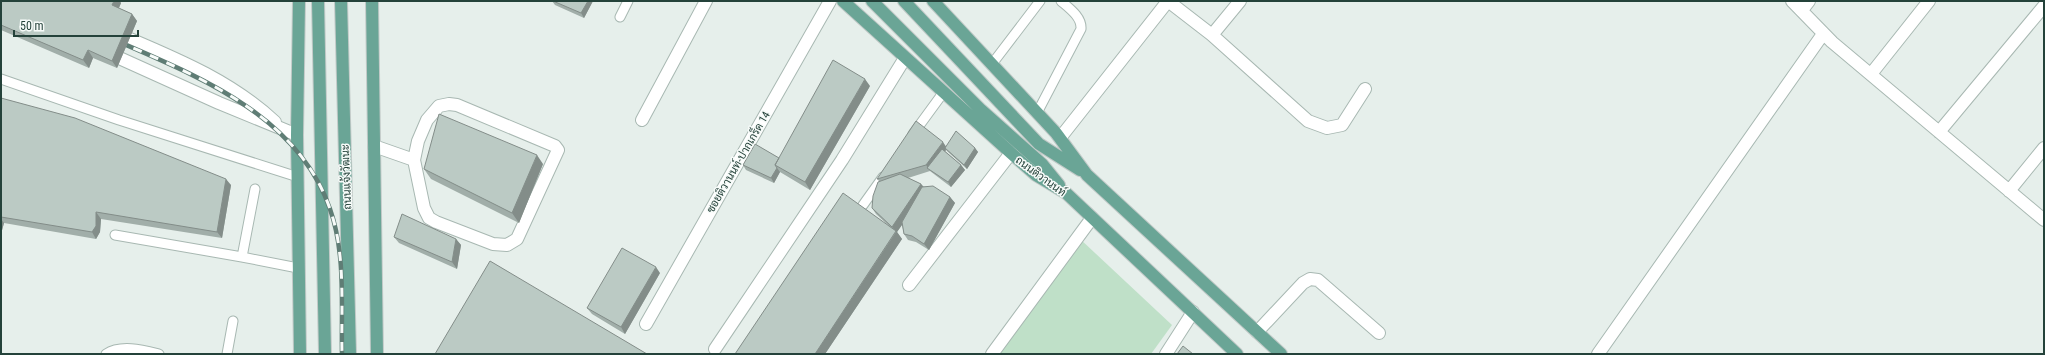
<svg xmlns="http://www.w3.org/2000/svg" width="2045" height="355" viewBox="0 0 2045 355" font-family="'Roboto Condensed',Sarabun,sans-serif">
<style>
.green{fill:#bfe0c8}
.lines{fill:none;stroke-linecap:round;stroke-linejoin:round}
.service-casing{stroke:#a8b8b2;stroke-width:11}
.minor-casing{stroke:#a8b8b2;stroke-width:14}
.primary-casing{stroke:#c2cac8;stroke-width:14}
.service{stroke:#fff;stroke-width:9}
.minor{stroke:#fff;stroke-width:12}
.primary{stroke:#6aa596;stroke-width:12}
.rail-casing{stroke:#5f7d75;stroke-width:4.5}
.rail{stroke:#f7fbf9;stroke-width:3;stroke-dasharray:9;stroke-linecap:butt}
.wall{fill:#a1aea9}
.shaded-wall{fill:#838d89}
.building{fill:#bbcac4;stroke:#838d89}
.labels{text-anchor:middle;stroke-width:3;stroke-linejoin:round;paint-order:stroke}
.street-label{font-size:11px;fill:#24423a;stroke:#f7fbf9}
</style>
<rect width="100%" height="100%" fill="#e6efeb"/>
<path class="green" d="M 1079,238 L 1172,325 L 1151,354 L 998,354 Z"/>
<g class="lines">
<defs>
<path id="service" d="M 620,17 L 628,1
M 992,64 L 1040,1
M 1,79 L 119,120 L 298,177
M 1037,113 L 1081,29 C 1082,17 1069,8 1061,1
M 913,134 L 943,93
M 863,205 L 883,177
M 115,235 L 242,257 L 298,268
M 242,257 L 255,189
M 106,354 C 121,344 143,350 159,354
M 227,354 L 233,321"/>
<path id="minor" d="M 1168,1 L 1212,35 L 1308,121 L 1327,128 L 1342,125 L 1365,89
M 1792,1 L 1832,42 L 2044,220
M 1802,10 L 1809,1
M 116,33 C 172,57 229,79 275,122
M 1212,35 L 1240,1
M 106,52 L 219,103 L 297,135
M 1871,74 L 1929,1
M 449,104 L 457,105 L 555,146 L 558,150 L 517,239 L 507,245 L 493,244 L 436,222 L 429,218 L 424,208 L 414,160 L 418,141 L 427,120 L 439,106 Z
M 642,120 L 706,1
M 1939,132 L 2044,6
M 1060,138 L 1168,1
M 374,146 L 414,160
M 2009,191 L 2044,148
M 909,285 L 1011,153
M 646,324 L 830,1
M 1257,332 L 1303,283 L 1310,279 L 1318,280 L 1379,333
M 715,349 L 842,160 L 905,58
M 992,354 L 1092,218
M 1166,354 L 1193,312
M 1598,354 L 1823,34"/>
<path id="primary" d="M 299,1 L 297,135 L 300,354
M 318,1 L 325,354
M 341,1 L 350,354
M 372,1 L 377,354
M 843,1 L 1011,153 L 1036,175 L 1066,193 L 1237,354
M 872,1 L 980,109 L 1042,164 L 1059,185
M 904,1 L 1039,144 L 1080,170
M 933,1 L 1056,133 L 1087,175 L 1281,354"/>
</defs>
<use href="#service" class="service-casing"/>
<use href="#minor" class="minor-casing"/>
<use href="#primary" class="primary-casing"/>
<use href="#service" class="service"/>
<use href="#minor" class="minor"/>
<use href="#primary" class="primary"/>
<defs>
<path id="rail" d="M 117,41 C 200,77 298,116 330,209 C 346,254 341,307 342,354"/>
</defs>
<use href="#rail" class="rail-casing"/>
<use href="#rail" class="rail"/>
</g>
<path class="wall" d="M 1,1 L 121,3 L 119,8 L 132,14 L 137,21 L 117,68 L 93,58 L 89,68 L 1,30 Z
M 552,1 L 593,1 L 584,18 L 555,5 Z
M 870,86 L 810,190 L 780,172 L 774,183 L 746,170 L 743,165 L 779,158 Z
M 1,98 L 231,185 L 222,238 L 101,219 L 100,232 L 96,239 L 4,223 L 1,234 Z
M 946,146 L 975,148 L 978,152 L 967,169 L 948,152 L 946,150 L 945,151 L 961,165 L 965,170 L 951,187 L 930,171 L 908,178 L 921,184 L 924,187 L 950,197 L 955,203 L 929,250 L 916,242 L 908,240 L 904,234 L 902,225 L 897,232 L 902,239 L 825,354 L 735,354 L 889,226 L 876,214 L 872,208 L 879,181 L 877,179 Z
M 543,164 L 519,223 L 431,179 L 424,169 Z
M 394,237 L 456,239 L 461,245 L 457,269 L 399,243 Z
M 660,273 L 625,334 L 592,314 L 587,308 Z"/>
<path class="shaded-wall" d="M 114,1 L 120,1 L 121,3 L 117,12 L 112,5 Z
M 588,1 L 593,1 L 584,18 L 581,13 Z
M 132,14 L 137,21 L 117,68 L 112,61 Z
M 88,50 L 93,58 L 89,68 L 83,60 Z
M 865,79 L 870,86 L 810,190 L 805,182 Z
M 943,142 L 947,148 L 945,148 L 946,150 L 931,170 L 928,168 L 926,165 Z
M 975,148 L 978,152 L 967,169 L 964,165 Z
M 537,155 L 543,164 L 519,223 L 512,213 Z
M 961,165 L 965,170 L 951,187 L 948,182 Z
M 777,168 L 780,172 L 774,183 L 771,178 Z
M 226,179 L 231,185 L 222,238 L 217,232 Z
M 921,184 L 926,190 L 897,232 L 902,239 L 825,354 L 815,354 L 896,232 L 892,227 Z
M 950,197 L 955,203 L 929,250 L 924,244 Z
M 96,212 L 101,219 L 100,232 L 96,239 L 92,232 Z
M 1,219 L 4,223 L 1,234 Z
M 456,239 L 461,245 L 457,269 L 452,262 Z
M 656,267 L 660,273 L 625,334 L 621,327 Z"/>
<path class="building" d="M 1,1 L 114,1 L 112,5 L 132,14 L 112,61 L 88,50 L 83,60 L 1,25 Z
M 553,1 L 588,1 L 581,13 Z
M 833,60 L 865,79 L 805,182 L 775,165 Z
M 1,98 L 75,118 L 226,179 L 217,232 L 96,212 L 96,226 L 92,232 L 1,217 Z
M 439,114 L 537,155 L 512,213 L 424,169 Z
M 916,121 L 943,142 L 926,165 L 877,179 Z
M 956,131 L 975,148 L 964,165 L 945,148 Z
M 755,144 L 779,158 L 775,165 L 777,168 L 771,178 L 743,165 Z
M 942,149 L 961,165 L 948,182 L 927,168 Z
M 900,174 L 921,184 L 892,227 L 872,208 L 873,196 L 878,182 Z
M 933,186 L 950,197 L 924,244 L 912,236 L 904,234 L 902,222 L 922,187 Z
M 843,193 L 896,231 L 815,354 L 735,354 Z
M 402,214 L 456,239 L 452,262 L 394,237 Z
M 622,248 L 656,267 L 621,327 L 587,308 Z
M 490,261 L 647,354 L 435,354 Z
M 1183,346 L 1193,354 L 1177,354 Z"/>
<g class="labels">
<g class="street-label">
<text transform="translate(738 162) rotate(-60)" y="4">ซอยติวานนท์-ปากเกร็ด 14</text>
<text transform="translate(1041 176) rotate(36)" y="4">ถนนติวานนท์</text>
<text transform="translate(346 177) rotate(-92)" y="4">ถนนแจ้งวัฒนะ</text>
</g>
</g>
<rect width="2045" height="355" fill="none" stroke="#24423a" stroke-width="4"/>
<path d="M14 30v6h124v-6" fill="none" stroke="#24423a" stroke-width="2"/>
<text x="20" y="30" font-size="12" fill="#24423a" stroke="#f7fbf9" stroke-width="3" paint-order="stroke">50 m</text>
</svg>
